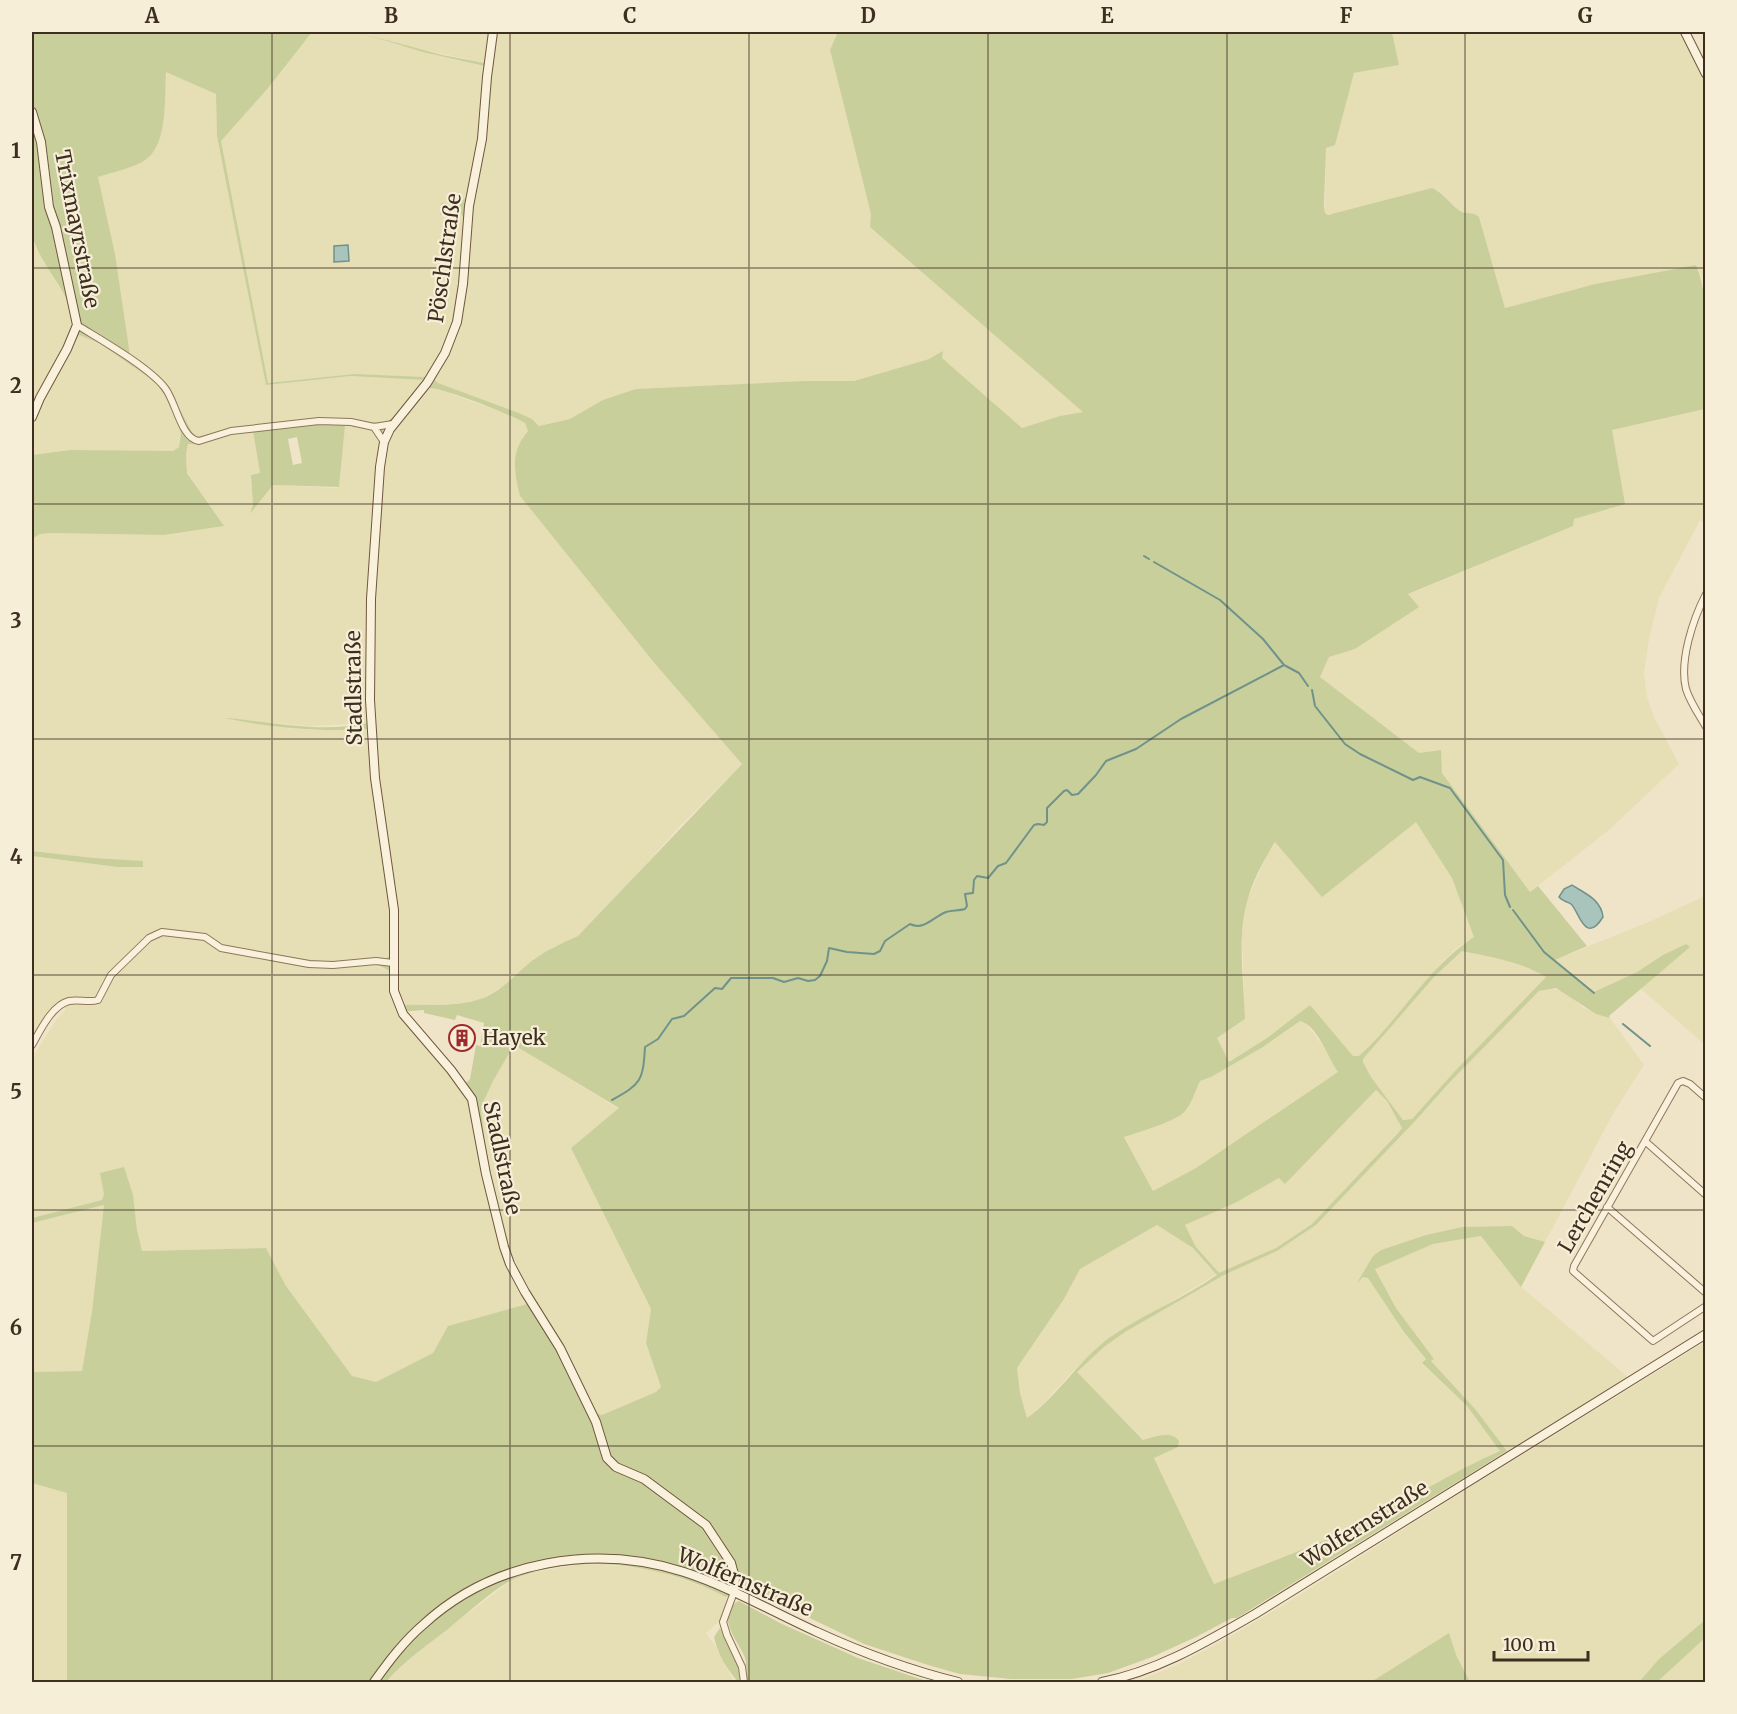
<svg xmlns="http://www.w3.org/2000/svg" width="1737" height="1714" viewBox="0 0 1737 1714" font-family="Merriweather,serif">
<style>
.farmland{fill:#e6deb5}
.green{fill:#c9cf9b;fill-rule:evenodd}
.water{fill:#a9c4bc;stroke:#6f938a;stroke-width:1.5}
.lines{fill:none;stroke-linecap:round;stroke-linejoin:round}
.stream{stroke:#6f938a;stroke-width:2}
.street-casing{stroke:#8d765c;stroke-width:8}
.secondary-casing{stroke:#6f573f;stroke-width:10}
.street{stroke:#faf1dc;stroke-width:6}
.secondary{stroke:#faf1dc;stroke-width:8}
.grid{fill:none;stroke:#3d2e20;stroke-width:1.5;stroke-opacity:0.55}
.labels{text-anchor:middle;stroke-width:4.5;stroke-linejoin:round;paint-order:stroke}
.street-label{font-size:21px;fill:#3d2e20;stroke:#f7eed8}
.poi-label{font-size:21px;fill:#3d2e20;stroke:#f7eed8;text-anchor:start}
.neatline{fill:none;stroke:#3d2e20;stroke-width:2}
.grid-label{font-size:20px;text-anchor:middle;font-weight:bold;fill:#3d2e20}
</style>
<rect width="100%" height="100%" fill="#f0e4c8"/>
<path class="farmland" d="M 312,32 L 357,32 L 396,44 L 486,65 L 481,131 L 466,199 L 441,203 L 441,214 L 455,211 L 463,214 L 464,219 L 462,269 L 454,319 L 442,353 L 427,377 L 354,374 L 267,383 L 221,141 Z
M 361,32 L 491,32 L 486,63 L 414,48 Z
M 496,32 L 838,32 L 830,51 L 871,214 L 870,227 L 1084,412 L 1060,416 L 1022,428 L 942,358 L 942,352 L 929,359 L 854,381 L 804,381 L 636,389 L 570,419 L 539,426 L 532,419 L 519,413 L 438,383 L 435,380 L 453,343 Z
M 1392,32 L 1682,32 L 1705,79 L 1705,298 L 1702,278 L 1696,265 L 1595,284 L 1505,308 L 1479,217 L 1460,211 L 1438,190 L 1331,215 L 1325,213 L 1326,148 L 1335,144 L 1354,73 L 1399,65 Z
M 166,71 L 216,94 L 217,136 L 266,385 L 351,376 L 425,380 L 398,414 L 390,420 L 378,424 L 346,419 L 322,418 L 197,437 L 193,434 L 166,383 L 130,355 L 115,254 L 98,177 L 143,161 Z
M 32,235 L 42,259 L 68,302 L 72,315 L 72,328 L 69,337 L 32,409 Z
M 79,335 L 99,343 L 155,382 L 172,405 L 178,420 L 181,434 L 179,447 L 173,451 L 164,453 L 70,450 L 32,455 L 32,427 L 37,411 Z
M 428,388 L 443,391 L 513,416 L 525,423 L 528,431 L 522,438 L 520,496 L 656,665 L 742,764 L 678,828 L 616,898 L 578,936 L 554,947 L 533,960 L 502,987 L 479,1000 L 455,1004 L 403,1005 L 397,987 L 378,780 L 373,700 L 375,597 L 385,456 L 389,439 L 397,424 Z
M 1705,409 L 1705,523 L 1700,520 L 1659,598 L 1649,639 L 1644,673 L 1647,697 L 1654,717 L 1679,764 L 1609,830 L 1530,892 L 1442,773 L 1436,752 L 1419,753 L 1320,677 L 1329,657 L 1355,649 L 1418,607 L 1407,595 L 1573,526 L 1574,519 L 1604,509 L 1612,509 L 1612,430 Z
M 347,424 L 368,429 L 377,436 L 380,442 L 367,723 L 310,726 L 231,719 L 283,728 L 314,730 L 367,729 L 369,731 L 393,924 L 392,954 L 385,959 L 322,962 L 223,945 L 214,948 L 283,962 L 373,965 L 389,971 L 392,998 L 465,1091 L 469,1099 L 507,1263 L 527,1304 L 448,1326 L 433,1353 L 376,1382 L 352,1376 L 286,1286 L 266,1248 L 141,1251 L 137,1230 L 133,1195 L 104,1194 L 102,1200 L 32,1218 L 32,1058 L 57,1019 L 66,1009 L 57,1003 L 32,1041 L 32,856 L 117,867 L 143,861 L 94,858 L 32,851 L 32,539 L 40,534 L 50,533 L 164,535 L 224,526 L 187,472 L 186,454 L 188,444 L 197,444 L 234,433 L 253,431 L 260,473 L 251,475 L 253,505 L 251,513 L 273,485 L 337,488 L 339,487 L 345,426 Z
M 1416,821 L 1452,878 L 1475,937 L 1457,948 L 1443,961 L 1381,1034 L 1359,1056 L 1353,1056 L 1310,1006 L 1267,1038 L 1229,1062 L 1216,1038 L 1245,1019 L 1242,933 L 1244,917 L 1247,900 L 1266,857 L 1276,842 L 1322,896 Z
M 1705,896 L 1705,1045 L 1640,988 L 1689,947 L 1686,944 L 1663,955 L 1637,972 L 1594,992 L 1555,960 L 1651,921 Z
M 1462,951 L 1501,959 L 1535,971 L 1546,977 L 1455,1071 L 1412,1119 L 1403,1120 L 1371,1077 L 1363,1062 L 1363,1059 L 1435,976 Z
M 1548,988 L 1563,991 L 1584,1008 L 1610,1018 L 1644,1065 L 1614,1112 L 1545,1242 L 1524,1236 L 1512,1226 L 1462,1227 L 1426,1235 L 1381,1250 L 1373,1256 L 1360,1281 L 1363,1277 L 1368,1278 L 1404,1332 L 1426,1359 L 1422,1364 L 1467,1406 L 1501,1451 L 1475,1462 L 1411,1499 L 1350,1530 L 1214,1584 L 1154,1457 L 1178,1447 L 1167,1435 L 1144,1440 L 1076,1372 L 1104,1347 L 1125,1332 L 1224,1275 L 1277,1251 L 1316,1225 L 1417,1119 L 1449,1083 L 1539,991 Z
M 1300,1021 L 1305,1023 L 1311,1030 L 1329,1054 L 1338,1072 L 1196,1168 L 1153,1191 L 1124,1136 L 1154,1127 L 1192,1099 L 1200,1081 L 1211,1077 L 1263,1047 Z
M 514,1045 L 619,1109 L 571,1148 L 651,1309 L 646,1343 L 661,1387 L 656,1392 L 602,1415 L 595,1413 L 557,1334 L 535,1302 L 512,1259 L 497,1205 L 484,1143 L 481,1107 L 493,1081 Z
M 1376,1090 L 1387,1101 L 1402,1128 L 1312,1224 L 1276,1248 L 1219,1274 L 1196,1247 L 1185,1225 L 1235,1203 L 1279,1177 L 1285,1183 Z
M 104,1205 L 92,1311 L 82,1371 L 32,1372 L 32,1223 Z
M 1157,1225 L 1193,1248 L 1217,1274 L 1110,1338 L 1074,1370 L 1043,1404 L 1027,1418 L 1020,1393 L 1017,1368 L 1064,1299 L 1080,1269 Z
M 1481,1236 L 1521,1287 L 1628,1377 L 1507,1451 L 1476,1410 L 1431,1361 L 1433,1359 L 1396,1308 L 1375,1268 L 1433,1244 Z
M 1705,1342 L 1705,1620 L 1659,1659 L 1639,1682 L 1470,1682 L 1457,1657 L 1449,1633 L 1371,1682 L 1138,1682 L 1137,1681 L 1177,1665 L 1224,1640 L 1282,1606 L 1464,1491 Z
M 32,1483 L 67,1493 L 67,1682 L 32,1682 Z
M 582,1564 L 634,1567 L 657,1571 L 713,1590 L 726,1597 L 723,1618 L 706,1633 L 716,1647 L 734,1682 L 386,1682 L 409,1658 L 512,1580 L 533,1572 Z
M 1705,1638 L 1705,1682 L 1657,1682 L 1691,1650 Z"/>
<path class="green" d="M 32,32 L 312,32 L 268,88 L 221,141 L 268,383 L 354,374 L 427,377 C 459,332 459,280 464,226 L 464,218 L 460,212 L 450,211 L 440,215 L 441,203 L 461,201 L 466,198 L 481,131 L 485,66 L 423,52 L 357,32 L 442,55 L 485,63 L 491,32 L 496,32 L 483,147 L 472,208 L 465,294 L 453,343 L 435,380 L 438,383 L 519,413 L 532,419 L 539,426 L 570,419 L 603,400 L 636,389 L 804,381 L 854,381 L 929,359 L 943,351 L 942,358 L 1022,428 L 1060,416 L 1083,412 L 870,227 L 871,214 L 830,50 L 838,32 L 1392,32 L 1399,65 L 1354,73 L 1335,145 L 1326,148 L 1324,206 L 1325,213 L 1328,215 L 1432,188 C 1444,193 1450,204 1460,211 C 1468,215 1472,211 1479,217 L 1505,308 L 1595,284 L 1696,265 C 1712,300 1705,369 1705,409 L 1612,430 L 1625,504 L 1574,519 L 1573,526 L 1408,594 L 1419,607 L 1355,649 L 1329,657 L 1320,677 L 1419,753 L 1441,750 L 1442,773 L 1530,892 L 1538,886 L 1587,946 L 1555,960 L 1594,992 L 1637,972 L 1663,955 L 1686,944 L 1690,947 L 1609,1016 L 1610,1018 L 1596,1014 L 1556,988 L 1539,991 L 1449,1083 L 1417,1119 L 1316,1225 L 1277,1251 L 1224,1275 L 1125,1332 L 1104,1347 L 1077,1372 L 1143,1440 C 1155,1437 1171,1430 1179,1441 L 1178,1447 L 1154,1458 L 1214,1584 C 1260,1566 1306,1549 1350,1529 C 1402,1506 1448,1473 1500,1451 L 1467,1406 L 1422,1363 L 1426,1359 L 1404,1332 L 1368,1278 L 1363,1277 L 1357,1283 L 1373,1256 L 1381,1250 L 1426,1235 L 1462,1227 L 1512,1226 L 1524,1236 L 1545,1242 L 1521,1287 L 1481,1236 L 1433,1244 L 1375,1269 L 1396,1308 L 1434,1359 L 1431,1361 L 1476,1410 L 1507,1451 L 1237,1618 L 1232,1618 L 1196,1637 L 1152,1657 L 1108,1673 L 1072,1679 L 1011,1679 L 960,1674 L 931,1666 L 864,1644 L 745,1587 L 726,1597 C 666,1565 578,1551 514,1579 C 493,1589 466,1615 448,1629 C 426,1646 404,1661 386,1682 L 67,1682 L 67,1493 L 32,1483 L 32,1372 L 82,1371 L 92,1311 L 104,1205 L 32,1223 L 32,1218 L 102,1200 L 104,1194 L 100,1173 L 124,1167 L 133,1195 L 137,1230 L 142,1251 L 266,1248 L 286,1286 L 352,1376 L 376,1382 L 433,1353 L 448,1326 L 527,1304 L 502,1248 L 480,1161 L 474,1116 L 469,1099 L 459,1084 L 465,1084 L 470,1079 L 476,1045 L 480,1046 L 484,1023 L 457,1015 L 455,1020 L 424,1013 L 424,1010 L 398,1012 L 392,998 L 389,971 C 372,958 345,967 325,967 C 288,967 249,956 213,948 L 223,945 L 322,962 L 385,959 L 392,954 L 393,941 L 390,901 L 368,729 C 317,732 273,728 224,718 C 270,721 321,734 367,723 L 368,619 L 380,447 C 379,428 362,426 347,424 L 345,426 L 339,487 L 273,485 L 250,514 L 253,505 L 251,475 L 260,473 L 253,431 L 234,433 L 196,444 L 188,444 L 186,454 L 187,473 L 224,526 L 164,535 L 50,533 L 40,534 L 32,539 L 32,455 L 70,450 L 173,451 L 179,447 L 181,434 L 178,420 L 172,405 L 155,382 L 99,343 L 79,335 L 43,396 L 32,427 C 32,422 30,415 32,409 C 39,376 80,349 71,313 C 67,293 52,277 43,260 C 38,252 35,243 32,235 ZM 166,72 L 216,94 L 217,136 L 266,385 L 351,376 L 424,380 L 398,414 L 384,423 L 322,418 L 233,428 L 197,437 L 193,434 L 166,383 L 130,355 L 115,254 L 98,177 C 113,172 129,169 142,162 C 169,148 164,98 166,72 ZM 428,388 C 445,388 509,414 525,423 L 528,431 C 510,452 514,471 520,496 L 656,665 L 742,764 L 578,936 C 562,943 547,950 533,960 C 515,974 500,994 477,1000 C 453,1007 428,1004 404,1005 L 399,997 L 397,987 C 396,955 399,924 395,892 C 389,839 376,787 374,734 C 372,641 377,549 385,456 C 391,427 409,410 428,388 ZM 297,437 L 302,463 L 293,465 L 288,439 ZM 1416,822 L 1452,878 L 1474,937 C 1427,968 1400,1019 1359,1056 L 1353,1056 L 1310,1005 L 1267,1038 L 1229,1062 L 1217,1038 L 1245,1019 C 1244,983 1237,937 1247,902 C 1252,881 1264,860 1275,842 L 1322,897 ZM 1462,951 C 1491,957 1521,962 1546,977 L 1455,1071 L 1412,1119 L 1403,1120 L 1371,1077 L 1363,1062 L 1363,1059 L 1435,976 ZM 1300,1021 C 1318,1026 1328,1058 1338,1072 L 1196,1168 L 1153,1191 L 1124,1137 C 1139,1132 1170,1123 1182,1114 C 1191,1107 1195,1091 1200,1081 L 1211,1077 L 1263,1047 ZM 514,1045 L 619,1108 L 571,1148 L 651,1309 L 646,1343 L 661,1387 L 656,1392 L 602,1415 L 595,1413 L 557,1334 L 535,1302 L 512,1259 L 487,1163 L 481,1107 L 493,1081 ZM 1376,1090 L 1387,1101 L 1402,1128 L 1398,1133 L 1312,1224 L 1276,1248 L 1219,1273 L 1196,1247 L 1185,1225 L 1235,1203 L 1279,1178 L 1285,1184 ZM 1157,1225 L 1193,1248 L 1217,1275 C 1183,1299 1143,1314 1109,1338 C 1078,1361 1058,1396 1027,1418 L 1020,1393 L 1017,1368 L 1064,1299 L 1080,1269 Z
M 32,851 L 94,858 L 143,861 L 143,867 L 117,867 L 32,856 Z
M 739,1601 L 780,1623 L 858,1658 L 929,1682 L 747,1682 C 746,1675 747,1665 745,1658 C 740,1643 712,1613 739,1601 Z
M 1705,1620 L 1705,1638 L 1657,1682 L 1639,1682 L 1659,1659 Z
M 720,1628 L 739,1664 L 743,1682 L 738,1682 C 727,1669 718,1655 714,1637 Z
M 1449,1633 L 1457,1657 L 1470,1682 L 1371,1682 Z"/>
<path class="water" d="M 348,245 L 349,261 L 334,262 L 334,246 Z
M 1572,885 C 1584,893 1601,899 1603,917 C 1585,946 1579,911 1571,904 C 1567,901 1563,902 1559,897 L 1564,889 Z"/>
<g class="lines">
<path class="stream" d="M 1144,556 L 1149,559
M 1154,562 L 1220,600 L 1263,639 L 1284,665
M 1312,690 L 1315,706 L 1345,744 L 1360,754 L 1413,780 L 1420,777 L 1450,788 L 1503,860 L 1505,895 L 1510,907
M 1513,910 L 1544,952 L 1594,993
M 1623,1024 L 1650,1046
M 612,1100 C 641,1084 643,1081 645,1047 L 658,1039 L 672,1019 L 684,1016 L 715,988 L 722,989 L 731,978 L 773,978 L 784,982 L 798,978 L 808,981 L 815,980 L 820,976 L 827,961 L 829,948 L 847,952 L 874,954 L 880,951 L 885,941 L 910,924 C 924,931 933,917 946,912 C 952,910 958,911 965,909 L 967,906 L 965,894 L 973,893 L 974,880 L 977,876 L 988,878 L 998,866 L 1006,863 L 1034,825 L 1038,824 L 1044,825 L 1047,822 L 1047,808 L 1064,791 L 1067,790 L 1072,795 L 1078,794 L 1096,775 L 1106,761 L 1136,749 L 1181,719 L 1284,665 L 1299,673 L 1308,686"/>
<defs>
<path id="street" d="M 77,325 C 101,340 149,367 165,388 C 176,402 181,439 199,441 L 231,431 L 319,421 L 351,422 L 374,427 L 393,424
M 374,427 L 384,442
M 1706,594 C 1693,619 1679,661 1686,689 C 1690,702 1699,715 1706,727
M 32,1045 C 40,1031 52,1005 69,1001 C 79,999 89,1003 98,1000 L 111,975 L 149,938 L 162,932 L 205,937 L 221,948 L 309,964 L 333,965 L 376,961 L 393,963
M 1706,1098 L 1690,1084 L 1683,1081 L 1678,1083 L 1574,1266 L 1573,1271 L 1653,1341 L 1706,1306
M 1646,1142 L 1706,1195
M 1607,1207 L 1706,1293
M 734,1592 L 723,1622 L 727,1635 L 742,1667 L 744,1682"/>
<path id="secondary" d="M 493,32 L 487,77 L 482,139 L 469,206 L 463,284 L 457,322 L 445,353 L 427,383 L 390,429 L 384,442 L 380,467 L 371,599 L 370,700 L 375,778 L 394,910 L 394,991 L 403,1014 L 451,1070 L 472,1099 L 486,1174 L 504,1247 L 510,1264 L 525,1292 L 560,1348 L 596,1422 L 607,1458 L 616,1467 L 644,1479 L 706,1525 L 731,1563 L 735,1578 L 734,1592
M 1685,32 L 1706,74
M 32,112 L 41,142 L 49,207 L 56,227 L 77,325 L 67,349 L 40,398 L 32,417
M 374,1682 C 389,1661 404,1641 424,1624 C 494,1560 595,1544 684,1572 C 730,1587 773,1612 817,1632 C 863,1653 909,1670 958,1682
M 1102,1682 C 1158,1671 1206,1642 1255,1614 L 1706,1334"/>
</defs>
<use href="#street" class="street-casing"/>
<use href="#secondary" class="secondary-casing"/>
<use href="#street" class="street"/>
<use href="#secondary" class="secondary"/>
</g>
<path class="grid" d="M 272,32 L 272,1682M 510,32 L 510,1682M 749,32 L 749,1682M 988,32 L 988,1682M 1227,32 L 1227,1682M 1465,32 L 1465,1682M 32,268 L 1706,268M 32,504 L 1706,504M 32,739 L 1706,739M 32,975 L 1706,975M 32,1210 L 1706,1210M 32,1446 L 1706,1446"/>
<defs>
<symbol id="building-ring" viewBox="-11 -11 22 22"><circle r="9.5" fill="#f7eed8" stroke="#9e2a2b" stroke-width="1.5"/><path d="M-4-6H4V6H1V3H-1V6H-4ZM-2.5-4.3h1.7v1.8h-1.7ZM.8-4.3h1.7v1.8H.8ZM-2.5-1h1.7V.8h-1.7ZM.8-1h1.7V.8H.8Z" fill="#9e2a2b"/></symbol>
</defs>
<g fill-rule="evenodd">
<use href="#building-ring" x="447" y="1023" width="30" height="30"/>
</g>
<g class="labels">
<g class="street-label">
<text transform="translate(77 229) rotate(79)" y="7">Trixmayrstraße</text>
<text transform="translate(445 258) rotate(-82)" y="7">Pöschlstraße</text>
<text transform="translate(354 688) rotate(-91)" y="7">Stadlstraße</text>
<text transform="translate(502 1158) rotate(78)" y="7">Stadlstraße</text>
<text transform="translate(1595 1197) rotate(-60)" y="7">Lerchenring</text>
<text transform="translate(1365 1524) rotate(-32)" y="7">Wolfernstraße</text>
<text transform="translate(745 1582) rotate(23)" y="7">Wolfernstraße</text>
</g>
<g class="poi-label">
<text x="482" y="1045">Hayek</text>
</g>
</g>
<rect width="1737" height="1714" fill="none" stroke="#f7eed8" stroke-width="66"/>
<path d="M1494 1651v9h94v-9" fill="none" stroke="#3d2e20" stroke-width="3"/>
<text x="1503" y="1651" font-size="18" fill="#3d2e20" stroke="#f7eed8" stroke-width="4.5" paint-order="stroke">100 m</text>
<rect x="33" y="33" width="1671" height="1648" class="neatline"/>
<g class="grid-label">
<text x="152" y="23">A</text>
<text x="391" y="23">B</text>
<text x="630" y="23">C</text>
<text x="868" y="23">D</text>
<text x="1107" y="23">E</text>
<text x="1346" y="23">F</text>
<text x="1585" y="23">G</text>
<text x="16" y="158">1</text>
<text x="16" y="393">2</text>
<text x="16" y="628">3</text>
<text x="16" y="864">4</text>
<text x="16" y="1099">5</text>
<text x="16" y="1335">6</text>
<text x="16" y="1570">7</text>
</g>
</svg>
